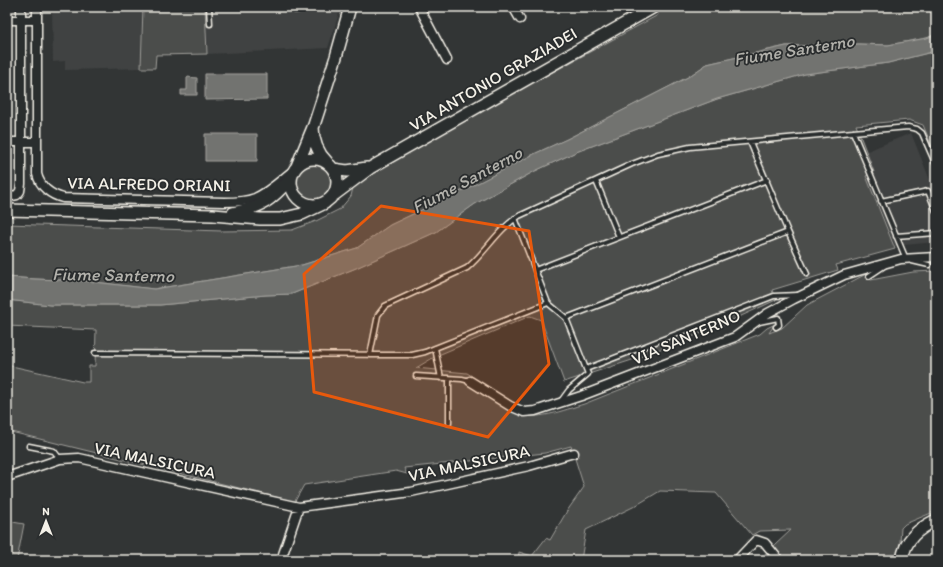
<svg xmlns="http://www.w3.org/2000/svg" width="943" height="567" viewBox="0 0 943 567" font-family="Itim,sans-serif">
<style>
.built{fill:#404242}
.green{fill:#4b4d4c;stroke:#a09f9a}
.water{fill:#727370;stroke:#a6a5a0}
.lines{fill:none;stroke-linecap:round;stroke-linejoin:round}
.service-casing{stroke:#f4f1e8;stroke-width:7}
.minor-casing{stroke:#f4f1e8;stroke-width:11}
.tertiary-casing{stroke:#f4f1e8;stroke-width:14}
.service{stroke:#2a2d2e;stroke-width:4}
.minor{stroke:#2a2d2e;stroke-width:8}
.tertiary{stroke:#2a2d2e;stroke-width:11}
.marked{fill:#e8590c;fill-opacity:0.2;stroke:#e8590c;stroke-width:3;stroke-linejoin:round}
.labels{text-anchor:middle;stroke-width:3.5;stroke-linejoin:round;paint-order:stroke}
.street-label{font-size:17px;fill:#f4f1e8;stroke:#2a2d2e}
.water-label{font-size:18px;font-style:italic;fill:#b3b2ac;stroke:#2a2d2e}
</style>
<rect width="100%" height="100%" fill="#323535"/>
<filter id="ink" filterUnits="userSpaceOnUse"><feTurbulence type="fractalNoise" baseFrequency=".025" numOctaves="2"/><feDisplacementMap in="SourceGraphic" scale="8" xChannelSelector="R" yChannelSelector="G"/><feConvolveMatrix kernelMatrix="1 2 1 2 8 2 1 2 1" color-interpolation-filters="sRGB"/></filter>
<g filter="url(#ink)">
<path class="built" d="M 52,7 L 143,7 L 141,68 L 65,70 L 65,61 L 53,62 Z
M 205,7 L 341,7 L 328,48 L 207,54 Z
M 911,133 L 936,195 L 936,242 L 894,246 L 866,175 L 865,152 Z"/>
<path class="green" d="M 143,7 L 205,7 L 207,54 L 156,55 L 155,68 L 141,68 Z
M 656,7 L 936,7 L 936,34 L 927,38 L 888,45 L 859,44 L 786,46 L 707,64 L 688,77 L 567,139 L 536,153 L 476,184 L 390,225 L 357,248 L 302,265 L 154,289 L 86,281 L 35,279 L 7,277 L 7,224 L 222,231 L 292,230 L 316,221 L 340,209 L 351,196 L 354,184 L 369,175 L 370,171 L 658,15 Z
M 936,51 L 936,156 L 923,125 L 909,120 L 856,125 L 874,172 L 866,176 L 895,249 L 836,265 L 838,270 L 772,290 L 776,300 L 715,328 L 629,361 L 564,382 L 541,320 L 530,316 L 436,356 L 416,368 L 467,373 L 472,376 L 469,385 L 515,413 C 535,422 564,410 584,404 L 760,334 L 767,328 L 775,324 L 769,333 L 782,328 L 807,305 L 868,273 L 871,280 L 913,272 L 936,271 L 936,511 L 905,524 L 901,528 L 899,557 L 893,560 L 759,560 L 791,530 L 759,531 L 752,535 L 716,493 L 660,491 L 635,506 L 586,530 L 581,560 L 518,560 L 519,552 L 532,556 L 546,538 L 550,540 L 567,511 L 584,487 L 571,446 L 545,453 L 404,468 L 407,474 L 396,471 L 304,485 L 295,501 L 292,501 L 7,431 L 7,365 L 83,382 L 89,382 L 89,366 L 95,366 L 96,330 L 7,326 L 7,300 L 50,305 L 160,305 L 266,295 L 292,294 L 356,268 L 436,232 L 475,204 L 535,171 L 576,152 L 717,99 L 805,74 L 888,63 Z
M295 182a19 19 0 1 1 38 0a19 19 0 1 1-38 0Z
M 7,521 L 24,524 L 17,560 L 7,560 Z"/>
<path class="water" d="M 936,34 L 936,51 L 888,63 L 805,74 L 717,99 L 576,152 L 535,171 L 475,204 L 436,232 L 356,268 L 292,294 L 266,295 L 160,305 L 50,305 L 7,300 L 7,277 L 35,279 L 86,281 L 154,289 L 302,265 L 357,248 L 390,225 L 476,184 L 536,153 L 567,139 L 688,77 L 707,64 L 786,46 L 859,44 L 888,45 L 927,38 Z
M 205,74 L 267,74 L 267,99 L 205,100 Z
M 187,77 L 197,78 L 197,95 L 181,95 L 181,90 L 187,90 Z
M 205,134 L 257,134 L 257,161 L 205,161 Z"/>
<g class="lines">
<defs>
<path id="service" d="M 209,7 L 210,24
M 295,7 L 295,10 L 326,7
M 340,7 L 348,9
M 853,132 L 906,259
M 750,142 L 788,232
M 596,181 L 619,237
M 881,201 L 928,191 L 936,211
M 515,218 L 548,303 L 566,318 L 588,374 L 569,390 L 561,401
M 896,236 L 936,233
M 912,261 L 929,265
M 535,270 L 767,180
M 869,276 L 884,266
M 566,318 L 788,232 L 807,274
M 759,322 L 778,318 L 779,325 L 776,327
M 435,348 L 441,378
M 95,353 L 412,355 L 425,352 L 548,303
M 370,355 L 378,315 L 385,306 L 467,268 C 486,252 498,229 519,216 L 632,164 L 658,154 L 690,147 L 908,127 L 917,129 L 922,133 L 936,165
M 586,369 L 774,296 L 798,295
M 416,376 L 462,379 L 470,381
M 449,423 L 449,379
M 29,446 L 54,451 L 60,459"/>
<path id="minor" d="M 37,7 L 37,174 C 40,187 51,195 63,198 L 224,202 C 234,202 245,202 255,198 C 269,192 282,179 294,170
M 419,7 L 447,60
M 513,7 L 520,19
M 7,20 L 37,20
M 7,142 L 37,142
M 7,197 L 17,195 L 20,191 L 21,184 L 21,7
M 470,381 L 510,406 L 524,412 L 535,411 L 581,396 L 735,337 L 768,313 L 794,299 L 844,275 L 901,259 L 936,257
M 7,477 L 60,459 L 79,458 L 299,507 L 411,492 L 529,466 L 574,453
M 281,560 L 299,507
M 737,560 L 756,540 L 765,543 L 779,560"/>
<path id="tertiary" d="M 313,127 C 313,141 317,152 327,162
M291 182a23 23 0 1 1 46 0a23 23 0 1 1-46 0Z
M 297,166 L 314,125 L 336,57 L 350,7
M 333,169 L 347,171 L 367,168
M 334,195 L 370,168 L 654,7
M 7,210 L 213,215 L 260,219 L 280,219 L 302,214 L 325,203
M 233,213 C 262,207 271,201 290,179
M 902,560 C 905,539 918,529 936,520"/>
</defs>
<use href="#service" class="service-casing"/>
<use href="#minor" class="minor-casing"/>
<use href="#tertiary" class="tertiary-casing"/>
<use href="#service" class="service"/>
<use href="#minor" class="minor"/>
<use href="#tertiary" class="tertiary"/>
</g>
</g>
<path class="marked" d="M 381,206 L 529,231 L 549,364 L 488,437 L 314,392 L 304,274 Z"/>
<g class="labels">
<g class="street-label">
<text transform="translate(493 79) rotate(-30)" y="6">VIA ANTONIO GRAZIADEI</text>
<text transform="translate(149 184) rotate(1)" y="6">VIA ALFREDO ORIANI</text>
<text transform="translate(686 337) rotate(-23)" y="6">VIA SANTERNO</text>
<text transform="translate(155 460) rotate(12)" y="6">VIA MALSICURA</text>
<text transform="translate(469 463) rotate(-12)" y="6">VIA MALSICURA</text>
</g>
<g class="water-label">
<text transform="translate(794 50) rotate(-9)" y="6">Fiume Santerno</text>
<text transform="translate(467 180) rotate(-28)" y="6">Fiume Santerno</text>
<text transform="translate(113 275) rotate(1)" y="6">Fiume Santerno</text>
</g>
</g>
<rect width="943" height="567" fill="none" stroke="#2a2d2e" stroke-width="24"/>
<rect x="12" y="12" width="919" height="543" fill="none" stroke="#f4f1e8" stroke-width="1.5" filter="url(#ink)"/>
<g transform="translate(46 521)" stroke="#2a2d2e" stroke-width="3" paint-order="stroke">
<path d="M0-3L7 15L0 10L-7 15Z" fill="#f4f1e8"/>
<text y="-6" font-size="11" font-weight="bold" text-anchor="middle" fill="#f4f1e8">N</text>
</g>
</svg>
